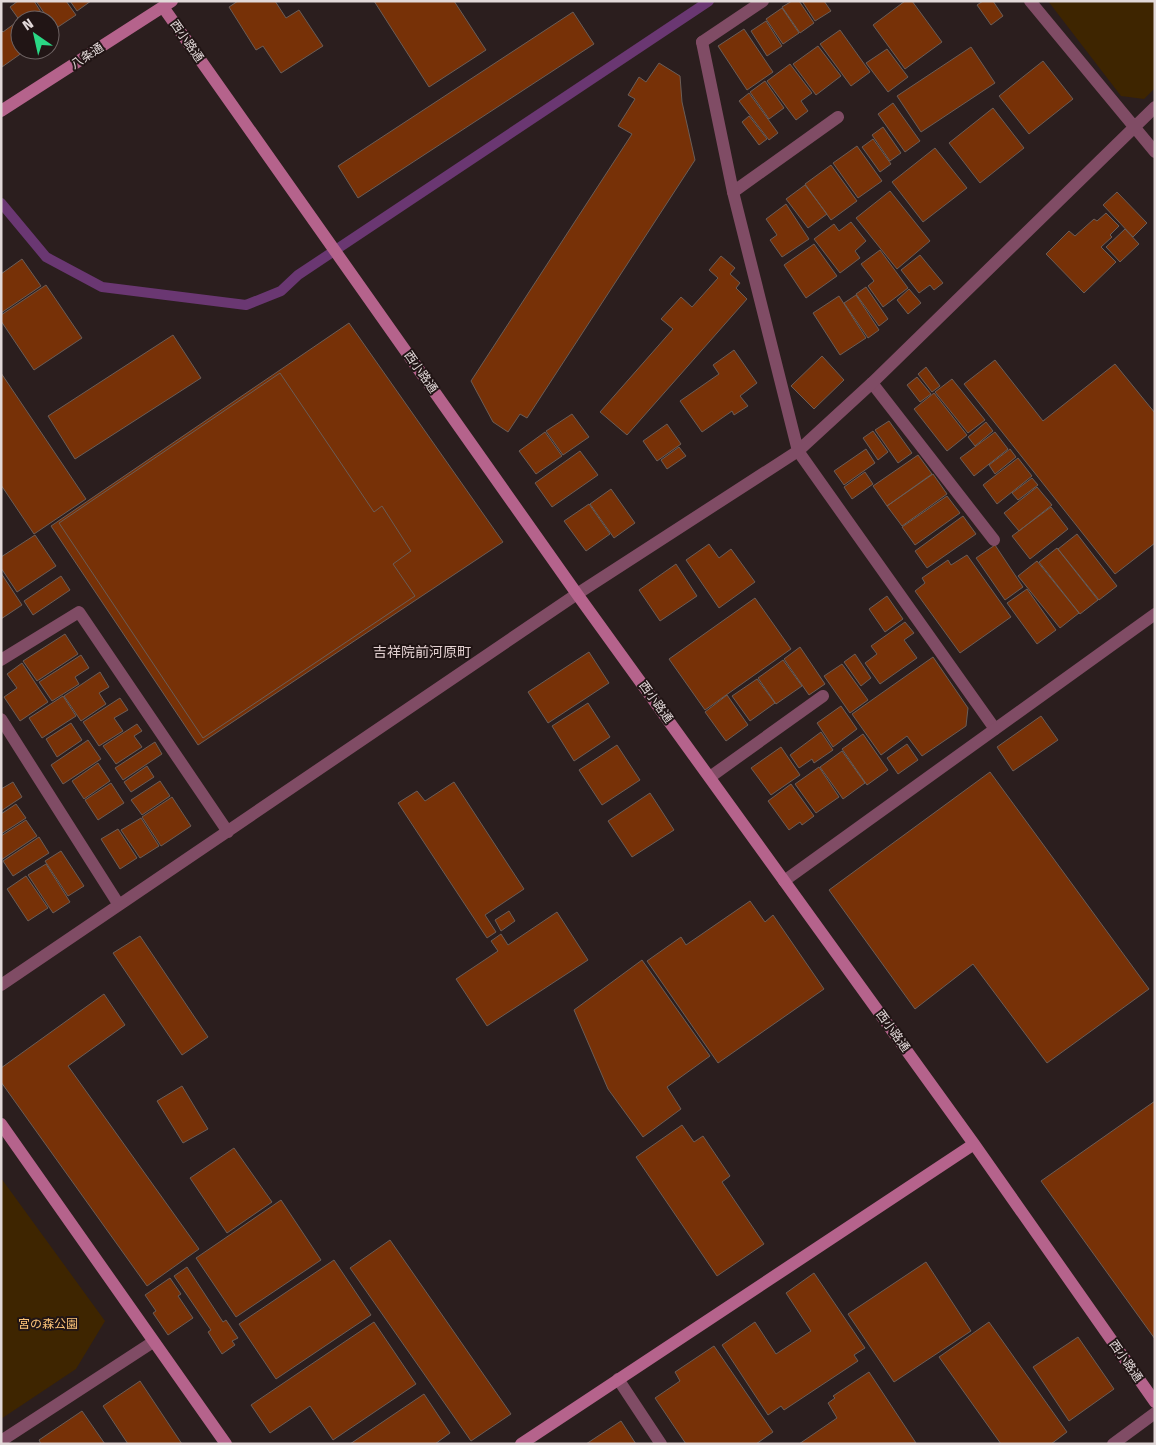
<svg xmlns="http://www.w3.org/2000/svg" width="1156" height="1445" viewBox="0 0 1156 1445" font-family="'Fira Sans','Noto Sans JP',sans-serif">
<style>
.green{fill:#3e2500}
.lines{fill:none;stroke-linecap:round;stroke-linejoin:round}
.stream{stroke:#6a3772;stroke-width:10}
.building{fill:#773107;stroke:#6b5d57}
.lane{stroke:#804c65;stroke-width:12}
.street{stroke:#804c65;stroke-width:12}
.secondary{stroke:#b5638c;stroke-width:12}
.labels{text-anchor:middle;stroke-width:4;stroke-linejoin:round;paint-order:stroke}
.street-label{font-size:12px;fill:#e2d9d9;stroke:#211515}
.park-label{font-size:12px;fill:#fbc379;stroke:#211515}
.neighbourhood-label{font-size:14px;fill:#e3d1d1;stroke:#211515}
</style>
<rect width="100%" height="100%" fill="#2b1e1e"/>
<path class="green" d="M 1048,1 L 1155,1 L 1155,88 L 1144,99 L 1121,96 Z
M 1,1178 L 105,1321 L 76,1369 L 1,1419 Z"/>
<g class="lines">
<path class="stream" d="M 1,203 L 46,257 L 102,287 L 246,305 L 281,291 L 298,275 L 709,1"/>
</g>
<path class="building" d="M 18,1 L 34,1 L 46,20 L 20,21 L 10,7 Z
M 36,1 L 66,1 L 76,15 L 55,29 Z
M 70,1 L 91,1 L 77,11 Z
M 238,1 L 275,1 L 286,18 L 299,10 L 323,46 L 281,73 L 263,46 L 256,50 L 229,7 Z
M 374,1 L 454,1 L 486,50 L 429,87 Z
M 792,1 L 799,1 L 814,23 L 800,33 L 782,7 Z
M 802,1 L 824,1 L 831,11 L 815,21 Z
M 905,1 L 912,1 L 942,42 L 905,69 L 873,25 Z
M 983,1 L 993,1 L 1003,16 L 991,25 L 977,5 Z
M 782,8 L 799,33 L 783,44 L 766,19 Z
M 573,12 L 594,44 L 358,198 L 338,166 Z
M 18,21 L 20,25 L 20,50 L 26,50 L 2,67 L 1,30 L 3,32 Z
M 766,21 L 782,46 L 767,56 L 751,31 Z
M 744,29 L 773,72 L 747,90 L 718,46 Z
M 840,30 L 870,72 L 851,86 L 820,44 Z
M 818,46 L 841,76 L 816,95 L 793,64 Z
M 971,47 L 995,83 L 921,132 L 897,96 Z
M 887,49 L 908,77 L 888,92 L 866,63 Z
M 1043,61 L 1073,99 L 1029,134 L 999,96 Z
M 659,63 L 680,76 L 682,102 L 695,160 L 527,418 L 520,414 L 508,432 L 493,422 L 471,381 L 632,134 L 618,126 L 635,99 L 628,95 L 639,77 L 646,82 Z
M 790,64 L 812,93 L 801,101 L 808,111 L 796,120 L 767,81 Z
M 765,81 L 784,108 L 769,119 L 750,92 Z
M 749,93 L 778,133 L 769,140 L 739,101 Z
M 893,103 L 920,141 L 905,152 L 878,114 Z
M 993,108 L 1024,148 L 980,183 L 949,143 Z
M 749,116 L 767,139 L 759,145 L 742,122 Z
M 883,127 L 901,153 L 890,161 L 872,135 Z
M 873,139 L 891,164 L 880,172 L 862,147 Z
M 857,146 L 882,181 L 858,198 L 833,163 Z
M 935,148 L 967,188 L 923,222 L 892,182 Z
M 831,165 L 857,201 L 831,220 L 805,184 Z
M 805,185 L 827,214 L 808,228 L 786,199 Z
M 890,191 L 930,241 L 897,269 L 856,218 Z
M 1117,192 L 1147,223 L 1133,237 L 1103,205 Z
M 786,204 L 809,239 L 782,257 L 770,240 L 777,235 L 766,219 Z
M 1106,213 L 1119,226 L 1110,235 L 1112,237 L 1101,247 L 1116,262 L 1084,293 L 1046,254 L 1069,231 L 1075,236 L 1094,219 L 1097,221 Z
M 851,222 L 866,241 L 855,251 L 860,258 L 840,273 L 814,239 L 834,224 L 839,231 Z
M 1125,229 L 1139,244 L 1120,262 L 1106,247 Z
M 814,244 L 837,276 L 806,298 L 784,265 Z
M 880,250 L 908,288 L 883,307 L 868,286 L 874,281 L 861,264 Z
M 920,255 L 943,283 L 934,290 L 930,285 L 919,293 L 901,270 Z
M 721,256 L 735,268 L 730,274 L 740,283 L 736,288 L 747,299 L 627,435 L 600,412 L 673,329 L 661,319 L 681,297 L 692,307 L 718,278 L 709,270 Z
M 22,259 L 41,286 L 1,313 L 1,274 Z
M 46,285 L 82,338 L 34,370 L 1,321 L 1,315 Z
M 866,287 L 888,319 L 879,326 L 856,294 Z
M 909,289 L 921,303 L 908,314 L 897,300 Z
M 856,295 L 879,330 L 868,338 L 844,303 Z
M 839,296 L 866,338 L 840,355 L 813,313 Z
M 349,323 L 503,542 L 198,745 L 51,526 Z
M 173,335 L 201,378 L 75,459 L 48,416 Z
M 734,350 L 757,383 L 740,396 L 748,406 L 734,415 L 732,411 L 702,432 L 680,401 L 719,374 L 713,365 Z
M 822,356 L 844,380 L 814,409 L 791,386 Z
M 995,360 L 1043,421 L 1115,364 L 1155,413 L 1155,543 L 1115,574 L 964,384 Z
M 926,367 L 940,386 L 932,392 L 918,374 Z
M 1,373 L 86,499 L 34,534 L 1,485 Z
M 280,373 L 374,512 L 382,506 L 411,551 L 393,564 L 415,596 L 203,738 L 59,523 Z
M 917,377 L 931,394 L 920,402 L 907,385 Z
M 952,379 L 985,420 L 968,433 L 935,392 Z
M 934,393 L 967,435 L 947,451 L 914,409 Z
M 572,414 L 589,437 L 563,455 L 546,431 Z
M 889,421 L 912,453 L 898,463 L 875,430 Z
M 986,422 L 993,431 L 975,446 L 968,437 Z
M 667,424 L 681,444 L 657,461 L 643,441 Z
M 873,431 L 888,452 L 878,460 L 863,438 Z
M 545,432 L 562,456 L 536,474 L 519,451 Z
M 995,432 L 1008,449 L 974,476 L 960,458 Z
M 679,447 L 686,456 L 667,469 L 661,460 Z
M 866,449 L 875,463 L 844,485 L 834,471 Z
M 1010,449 L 1016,457 L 995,474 L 989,465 Z
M 580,451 L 598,475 L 552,507 L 535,483 Z
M 918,455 L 932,474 L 887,506 L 873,486 Z
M 1018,458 L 1032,476 L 997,504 L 983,485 Z
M 865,472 L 873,484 L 852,499 L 844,487 Z
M 933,474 L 947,494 L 902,526 L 887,506 Z
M 1032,478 L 1038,485 L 1018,500 L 1012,493 Z
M 1037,487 L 1052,505 L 1019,531 L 1004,513 Z
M 611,489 L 635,523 L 614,538 L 590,504 Z
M 947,496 L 960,513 L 915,545 L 902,527 Z
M 589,504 L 610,534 L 586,551 L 564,521 Z
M 1051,507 L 1068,529 L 1030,559 L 1012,536 Z
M 963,516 L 976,534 L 927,568 L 915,551 Z
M 1077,534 L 1117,586 L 1099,600 L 1058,549 Z
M 35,535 L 56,566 L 17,592 L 1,568 L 1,557 Z
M 709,544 L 719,558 L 731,549 L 755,582 L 719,608 L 686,560 Z
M 995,545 L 1023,587 L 1005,600 L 976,558 Z
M 1057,548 L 1098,600 L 1080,614 L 1039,562 Z
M 967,555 L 1011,617 L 960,653 L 915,591 L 925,583 L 922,578 L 948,560 L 951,565 Z
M 1037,561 L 1079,613 L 1060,628 L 1018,576 Z
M 676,564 L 697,596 L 660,621 L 639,590 Z
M 1,573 L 22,605 L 1,619 Z
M 61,576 L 70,590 L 33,615 L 24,601 Z
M 1027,589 L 1056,630 L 1037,644 L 1007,603 Z
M 887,596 L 903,619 L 885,632 L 869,609 Z
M 755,598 L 791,649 L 705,710 L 669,659 Z
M 905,622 L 914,633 L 904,640 L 917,658 L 880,684 L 865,663 L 877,654 L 871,646 Z
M 65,634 L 78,654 L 37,681 L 23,661 Z
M 800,647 L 825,684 L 809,695 L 784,659 Z
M 589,652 L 609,683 L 548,723 L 528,692 Z
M 855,654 L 871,678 L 861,686 L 844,662 Z
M 81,655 L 89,668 L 75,677 L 79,684 L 52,701 L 39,682 Z
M 933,657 L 968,708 L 966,726 L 922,756 L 907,736 L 881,755 L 852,714 Z
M 783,660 L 802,686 L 776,704 L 758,678 Z
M 22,663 L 48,702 L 20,721 L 4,697 L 17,688 L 7,674 Z
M 842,664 L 868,700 L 850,713 L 824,676 Z
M 100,672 L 109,687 L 99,693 L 106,704 L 81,721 L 64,696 Z
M 757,679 L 775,703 L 750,721 L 732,696 Z
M 727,695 L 748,725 L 726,741 L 705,712 Z
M 63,696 L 76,716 L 42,738 L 29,718 Z
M 120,698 L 128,710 L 114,718 L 123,731 L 99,746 L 83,722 Z
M 588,703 L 610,737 L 574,761 L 552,726 Z
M 841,706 L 857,729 L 833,747 L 817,723 Z
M 1041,716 L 1058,740 L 1013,771 L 997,747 Z
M 71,723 L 82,740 L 57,757 L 46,739 Z
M 137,724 L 142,731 L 134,736 L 142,747 L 116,764 L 103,746 Z
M 821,732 L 833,750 L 814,763 L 812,759 L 799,768 L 790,755 Z
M 863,734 L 888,770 L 867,785 L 842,749 Z
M 88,740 L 101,759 L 63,784 L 51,765 Z
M 155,742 L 162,754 L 123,780 L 115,768 Z
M 907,744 L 918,760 L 898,774 L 887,758 Z
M 617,745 L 640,780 L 602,805 L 579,770 Z
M 781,747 L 800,775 L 771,795 L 751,768 Z
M 842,751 L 865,783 L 843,799 L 820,767 Z
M 98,763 L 110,781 L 84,799 L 72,781 Z
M 147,766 L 154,777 L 131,792 L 124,782 Z
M 819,767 L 839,797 L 816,813 L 795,784 Z
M 990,772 L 1149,989 L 1047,1063 L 973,964 L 915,1009 L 829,890 Z
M 160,781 L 170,796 L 142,815 L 131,800 Z
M 13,782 L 22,797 L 1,811 L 1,789 Z
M 454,782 L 524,889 L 485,915 L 496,932 L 487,938 L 398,803 L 417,791 L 425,801 Z
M 111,783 L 124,803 L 98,820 L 85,800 Z
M 791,784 L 814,816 L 802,825 L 800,822 L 789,830 L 768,801 Z
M 650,793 L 674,830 L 632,857 L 608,821 Z
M 172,797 L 191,826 L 161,846 L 142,817 Z
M 16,804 L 26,818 L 1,834 L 1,814 Z
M 141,818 L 159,846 L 140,858 L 121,830 Z
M 26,820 L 37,836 L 1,860 L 1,836 Z
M 118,829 L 137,858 L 120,869 L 101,839 Z
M 39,837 L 49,853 L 13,876 L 3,861 Z
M 61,851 L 84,886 L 68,896 L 45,861 Z
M 46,864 L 70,902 L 53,913 L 28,875 Z
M 26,876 L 48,908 L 28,921 L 7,889 Z
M 750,901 L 765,922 L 773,915 L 824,989 L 718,1063 L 647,961 L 681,937 L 686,945 Z
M 509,911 L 515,921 L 501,931 L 495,920 Z
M 557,912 L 588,960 L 487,1026 L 456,979 L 498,951 L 491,941 L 501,934 L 508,945 Z
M 140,936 L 208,1037 L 182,1055 L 113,953 Z
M 642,960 L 710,1056 L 667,1087 L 681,1109 L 643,1137 L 608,1089 L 574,1010 Z
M 104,994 L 125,1025 L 68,1066 L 199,1249 L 147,1286 L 1,1082 L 1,1068 Z
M 182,1086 L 208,1129 L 183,1143 L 157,1101 Z
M 1155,1101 L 1155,1339 L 1041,1181 Z
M 682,1125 L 694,1142 L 703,1136 L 730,1176 L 722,1182 L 764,1244 L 717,1276 L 636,1157 Z
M 234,1148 L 272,1202 L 227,1233 L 190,1178 Z
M 281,1200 L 321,1260 L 236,1317 L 196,1258 Z
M 390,1240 L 511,1414 L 471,1441 L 350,1268 Z
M 334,1260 L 371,1315 L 276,1379 L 239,1324 Z
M 926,1262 L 971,1331 L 894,1382 L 848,1314 Z
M 187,1267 L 223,1322 L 226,1320 L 238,1338 L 232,1341 L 235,1345 L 222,1354 L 208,1332 L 211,1330 L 174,1276 Z
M 814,1273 L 865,1348 L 854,1355 L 858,1361 L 784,1410 L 781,1406 L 768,1415 L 722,1345 L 755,1322 L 776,1354 L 811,1331 L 786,1293 Z
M 170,1278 L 181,1294 L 178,1296 L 193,1318 L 168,1335 L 153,1313 L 156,1311 L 145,1295 Z
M 374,1322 L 416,1384 L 333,1440 L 310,1406 L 270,1433 L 251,1405 Z
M 989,1322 L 1067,1432 L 1051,1444 L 1001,1444 L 939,1357 Z
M 1078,1337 L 1114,1389 L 1069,1421 L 1033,1367 Z
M 714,1346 L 773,1432 L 756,1444 L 686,1444 L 655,1398 L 680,1381 L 675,1372 Z
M 869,1372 L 916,1443 L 799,1444 L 837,1418 L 828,1403 L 835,1398 L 833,1396 Z
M 140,1381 L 182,1444 L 128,1444 L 103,1406 Z
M 424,1394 L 450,1433 L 435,1444 L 350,1444 Z
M 82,1411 L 105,1444 L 41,1444 L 39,1440 Z
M 621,1421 L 636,1444 L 586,1444 Z"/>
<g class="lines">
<path class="lane" d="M 702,42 L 763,1
M 733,192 L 838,117
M 872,383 L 994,540
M 798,451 L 995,729
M 710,777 L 823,696"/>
<path class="street" d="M 1030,1 L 1155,152
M 702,42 L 733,192 L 798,451
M 1,660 L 79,612 L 228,832
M 1,719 L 119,905
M 784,881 L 1155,614
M 1,985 L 577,594 L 798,451 L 872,383 L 1155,107
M 618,1379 L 661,1444
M 1,1441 L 153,1342
M 1113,1444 L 1155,1413"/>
<path class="secondary" d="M 163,7 L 577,594 L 974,1144 L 1155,1402
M 1,111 L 172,1
M 1,1124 L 226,1444
M 521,1444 L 974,1144"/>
</g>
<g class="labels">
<g class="street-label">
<text transform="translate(187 41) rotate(55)" y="4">西小路通</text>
<text transform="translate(87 56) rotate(-33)" y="4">八条通</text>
<text transform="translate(421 372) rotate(55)" y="4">西小路通</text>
<text transform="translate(656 702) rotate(54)" y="4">西小路通</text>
<text transform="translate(893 1031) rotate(54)" y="4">西小路通</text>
<text transform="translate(1126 1361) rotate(55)" y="4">西小路通</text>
</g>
<g class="park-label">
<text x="48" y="1328">宮の森公園</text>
</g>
<g class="neighbourhood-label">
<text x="422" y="657">吉祥院前河原町</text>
</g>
</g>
<rect width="1156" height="1445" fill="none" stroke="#e2d9d9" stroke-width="5"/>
<g transform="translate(35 35) rotate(326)"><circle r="24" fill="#211515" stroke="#6e6363"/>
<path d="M0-4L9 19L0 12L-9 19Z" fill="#2ad885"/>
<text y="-8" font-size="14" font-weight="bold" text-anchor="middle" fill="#e2d9d9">N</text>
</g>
</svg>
